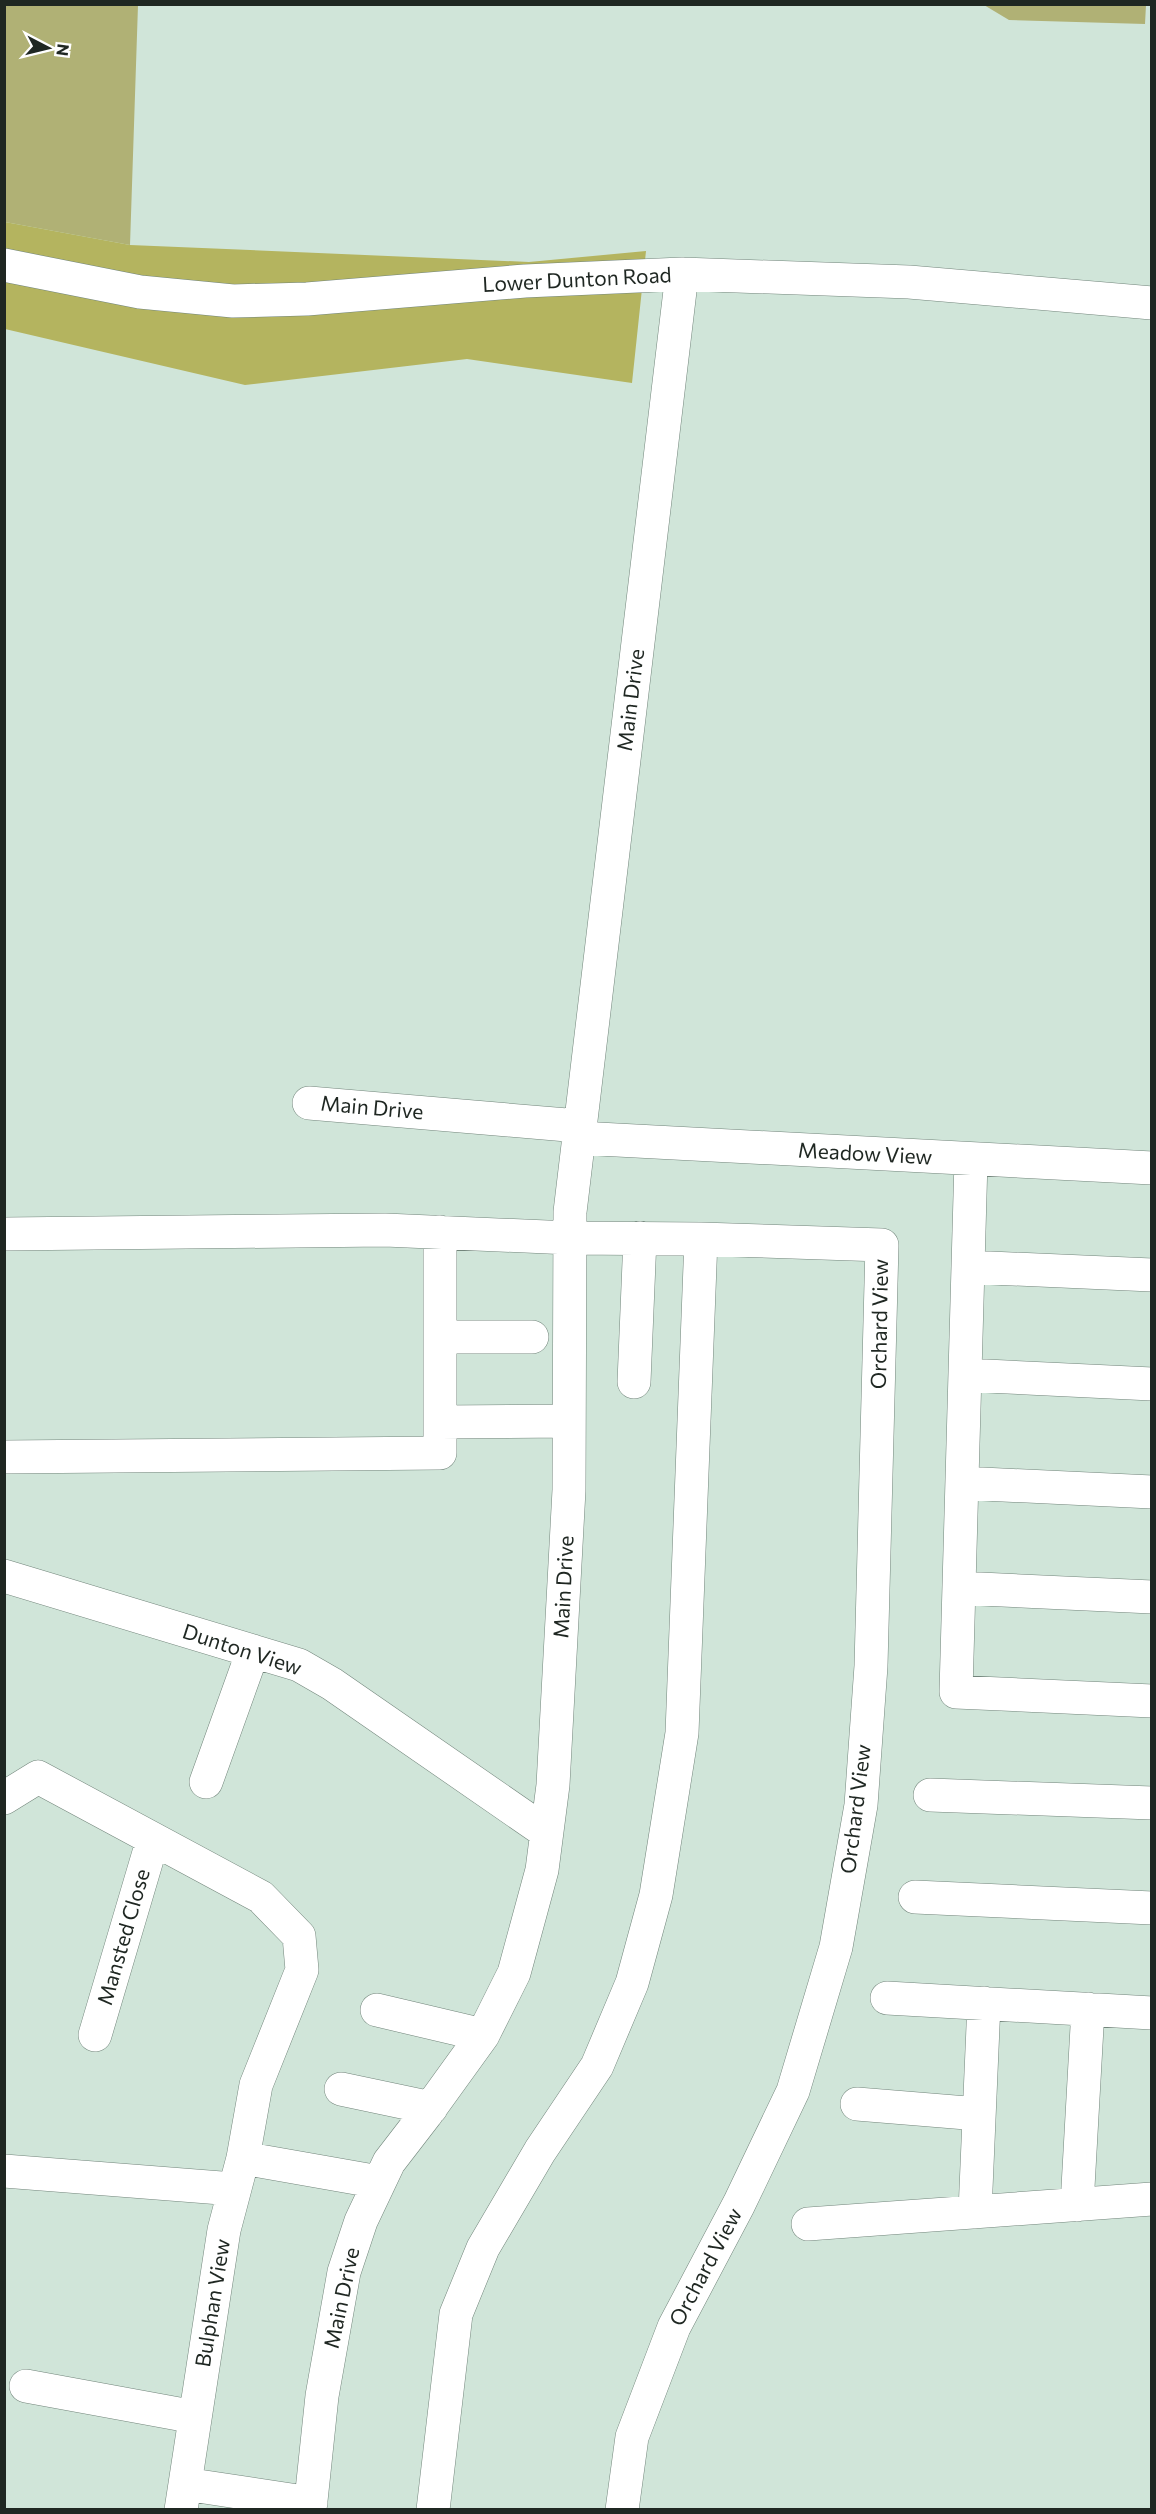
<svg xmlns="http://www.w3.org/2000/svg" width="1156" height="2514" viewBox="0 0 1156 2514" font-family="Commissioner,sans-serif">
<style>
.green{fill:#b0b175}
.forest{fill:#b4b45f}
.lines{fill:none;stroke-linecap:round;stroke-linejoin:round}
.minor-casing{stroke:#72857b;stroke-width:34}
.minor{stroke:#fff;stroke-width:33}
.labels{text-anchor:middle;stroke-width:5;stroke-linejoin:round;paint-order:stroke}
.street-label{font-size:21px;fill:#1f2722;stroke:#fff}
</style>
<rect width="100%" height="100%" fill="#d0e5d9"/>
<path class="green" d="M 4,5 L 138,5 L 130,245 L 5,222 Z
M 984,5 L 1146,5 L 1145,24 L 1009,20 Z"/>
<path class="forest" d="M 5,222 L 130,245 L 529,262 L 646,251 L 632,383 L 467,359 L 245,385 L 5,329 Z"/>
<g class="lines">
<defs>
<path id="minor" d="M 4,265 L 140,292 L 233,301 L 307,299 L 525,281 L 682,274 L 909,282 L 1152,303
M 309,1103 L 579,1126
M 579,1138 L 1152,1168
M 971,1160 L 956,1692 L 1152,1701
M 4,1234 L 385,1230 L 570,1238 L 701,1239 L 682,1733 L 656,1895 L 632,1983 L 597,2066 L 540,2151 L 483,2248 L 456,2314 L 433,2510
M 968,1267 L 1152,1275
M 440,1337 L 532,1337
M 965,1375 L 1152,1384
M 634,1382 L 640,1238
M 440,1422 L 569,1421
M 4,1457 L 440,1453 L 440,1232
M 962,1483 L 1152,1492
M 4,1576 L 299,1665 L 332,1684 L 546,1832
M 959,1588 L 1152,1597
M 206,1782 L 253,1651
M 930,1795 L 1152,1803
M 4,1798 L 38,1777 L 261,1897 L 299,1936 L 302,1970 L 256,2085 L 243,2158 L 379,2182
M 915,1897 L 1152,1908
M 887,1998 L 1152,2013
M 377,2010 L 483,2035
M 95,2035 L 153,1839
M 341,2089 L 431,2108
M 857,2104 L 979,2114
M 4,2171 L 234,2189
M 1077,2205 L 1088,2009
M 975,2212 L 984,2003
M 808,2224 L 1152,2199
M 26,2386 L 195,2417
M 185,2484 L 311,2503
M 181,2510 L 224,2230 L 243,2158
M 310,2510 L 322,2396 L 344,2272 L 361,2221 L 389,2162 L 426,2114 L 483,2035 L 514,1973 L 542,1870 L 553,1785 L 569,1490 L 570,1212 L 682,274
M 622,2510 L 632,2437 L 674,2327 L 739,2204 L 793,2091 L 836,1947 L 861,1805 L 871,1666 L 882,1245 L 701,1239"/>
</defs>
<use href="#minor" class="minor-casing"/>
<use href="#minor" class="minor"/>
</g>
<g class="labels">
<g class="street-label">
<text transform="translate(577 280) rotate(-3)" y="7">Lower Dunton Road</text>
<text transform="translate(631 700) rotate(-83)" y="7">Main Drive</text>
<text transform="translate(372 1108) rotate(5)" y="7">Main Drive</text>
<text transform="translate(865 1154) rotate(3)" y="7">Meadow View</text>
<text transform="translate(880 1324) rotate(-89)" y="7">Orchard View</text>
<text transform="translate(564 1587) rotate(-87)" y="7">Main Drive</text>
<text transform="translate(242 1650) rotate(18)" y="7">Dunton View</text>
<text transform="translate(856 1809) rotate(-83)" y="7">Orchard View</text>
<text transform="translate(124 1937) rotate(-74)" y="7">Mansted Close</text>
<text transform="translate(706 2267) rotate(-62)" y="7">Orchard View</text>
<text transform="translate(342 2298) rotate(-78)" y="7">Main Drive</text>
<text transform="translate(213 2303) rotate(-81)" y="7">Bulphan View</text>
</g>
</g>
<rect width="1156" height="2514" fill="none" stroke="#1f2722" stroke-width="12"/>
<g transform="translate(48 48) rotate(97)" stroke="#ffffff" stroke-width="4.5" paint-order="stroke">
<path d="M0-4.5L10 22L0 15L-10 22Z" fill="#1f2722"/>
<text y="-9" font-size="16" font-weight="bold" text-anchor="middle" fill="#1f2722">N</text>
</g>
</svg>
